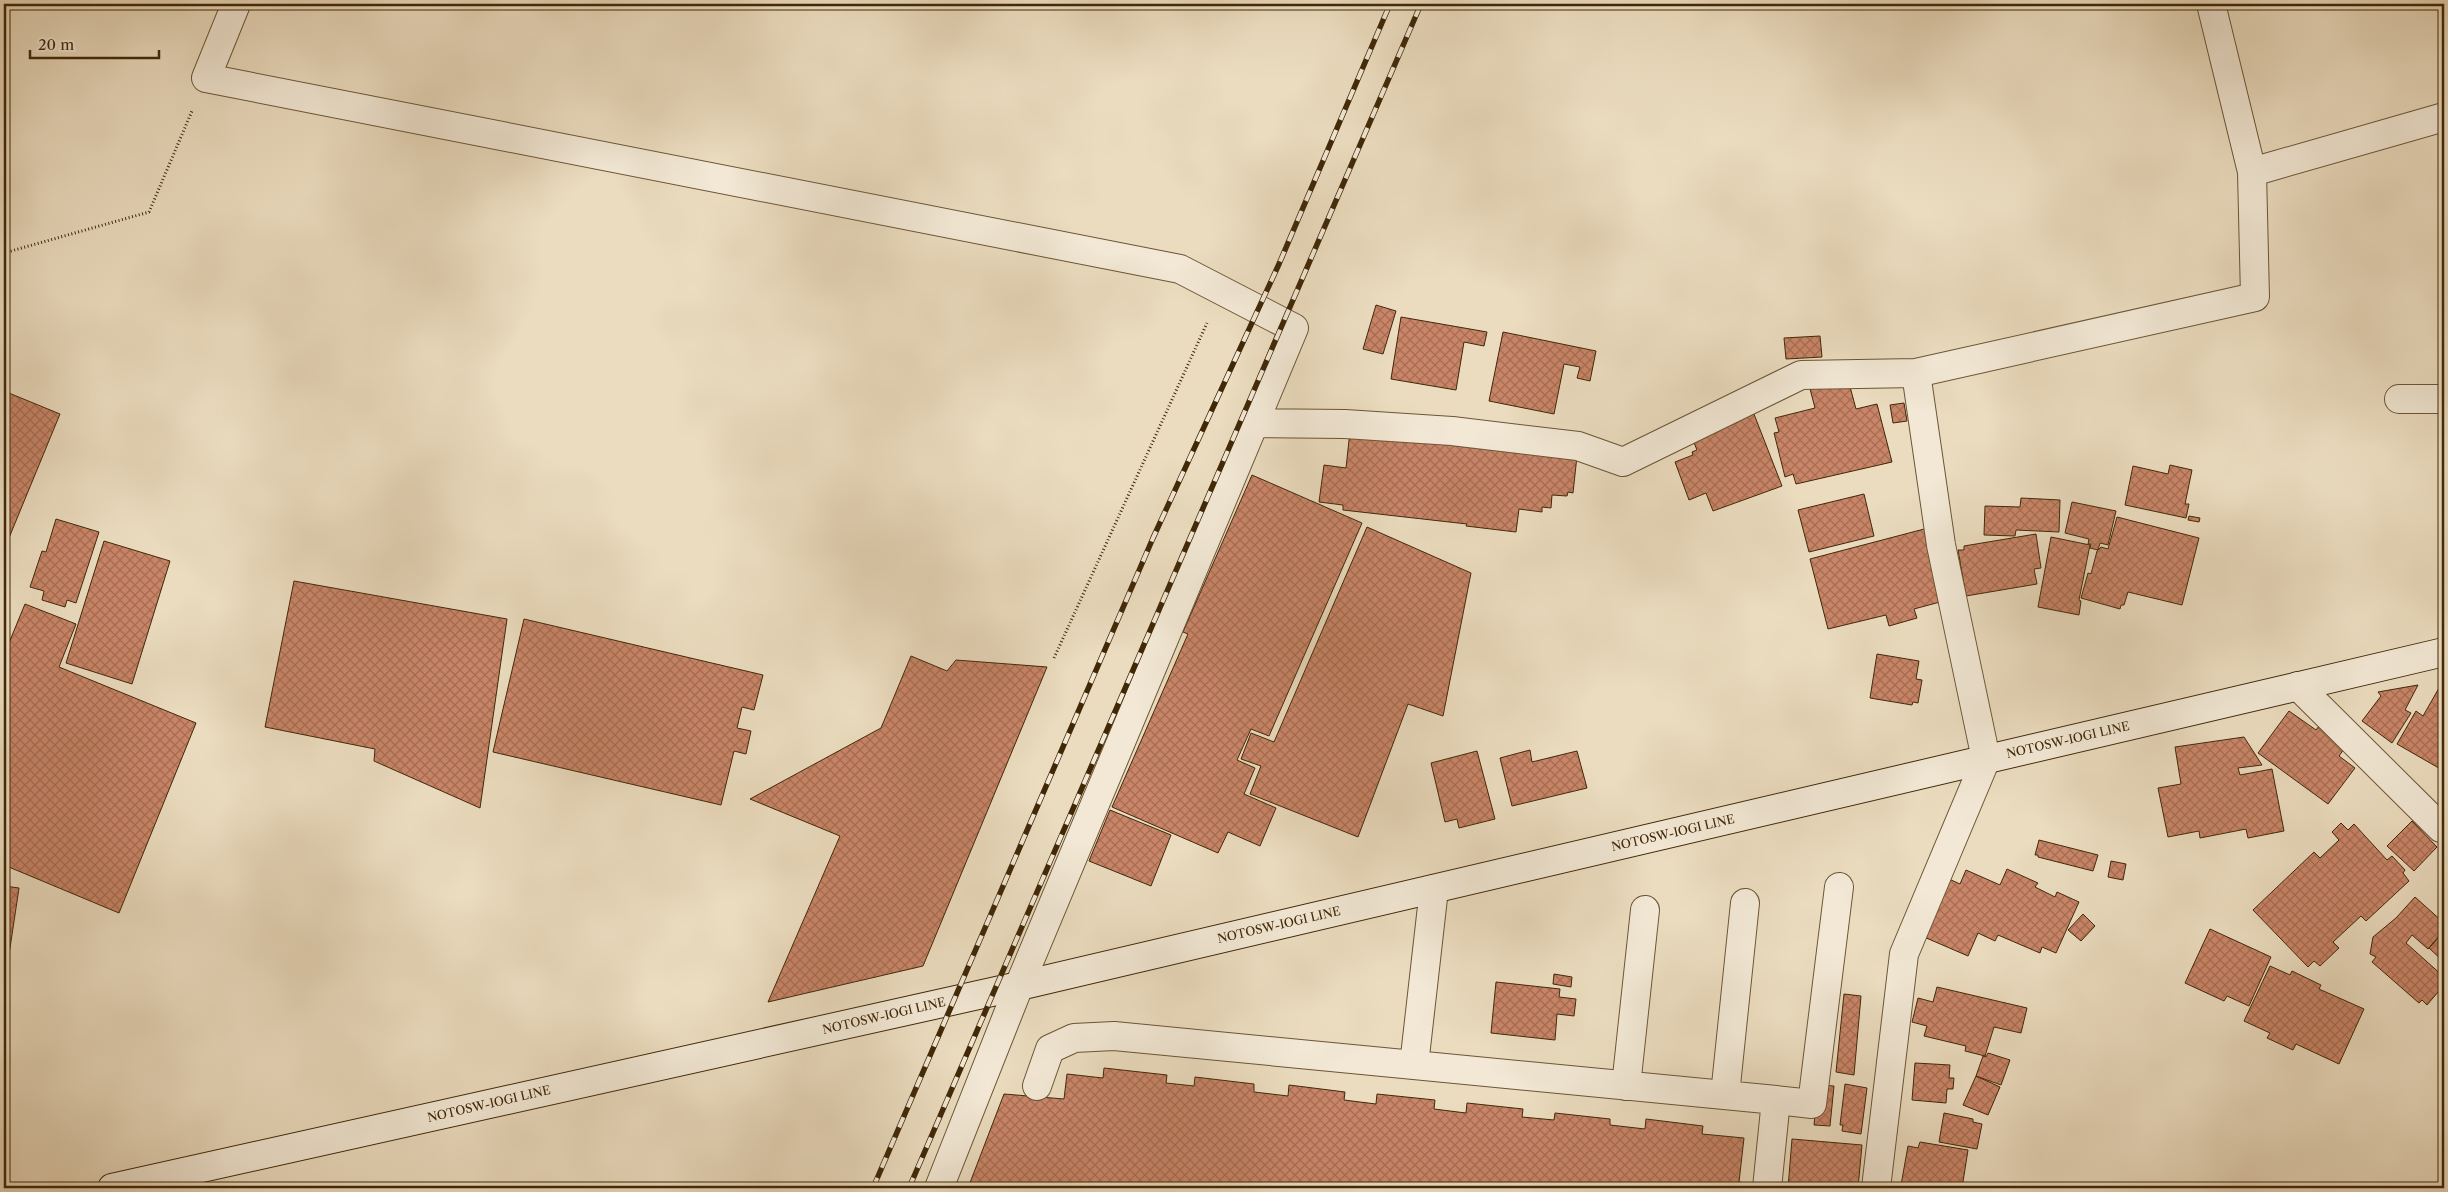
<svg xmlns="http://www.w3.org/2000/svg" width="2448" height="1192" viewBox="0 0 2448 1192" font-family="'Libre Caslon Text',serif">
<style>
.building{fill:url(#building-cross-hatch);stroke:#402807}
.lines{fill:none;stroke-linecap:round;stroke-linejoin:round}
.street-casing{stroke:#6b5535;stroke-width:30}
.secondary-casing{stroke:#402807;stroke-width:30}
.path{stroke:#402807;stroke-width:3;stroke-dasharray:1 2.5;stroke-linecap:butt}
.street{stroke:#f2e8d5;stroke-width:28}
.secondary{stroke:#f2e8d5;stroke-width:28}
.rail-casing{stroke:#402807;stroke-width:5.5}
.rail{stroke:#f2e8d5;stroke-width:4;stroke-dasharray:11;stroke-linecap:butt}
.labels{text-anchor:middle;stroke-width:4.5;stroke-linejoin:round;paint-order:stroke}
.street-label{font-size:12px;fill:#402807;stroke:#f2e8d5}
</style>
<defs>
<pattern id="building-cross-hatch" width="8" height="8" patternUnits="userSpaceOnUse" patternTransform="scale(1.25)"><rect width="8" height="8" fill="#ca8568"/><path d="M0 0l8 8M0 8l8-8" fill="none" stroke="#a56d54"/></pattern>
</defs>
<rect width="100%" height="100%" fill="#ebdcbf"/>
<filter id="stains"><feTurbulence type="fractalNoise" baseFrequency=".004" numOctaves="4"/><feColorMatrix values="0 0 0 0 .2 0 0 0 0 .09 0 0 0 0 .02 0 0 0 .5 -.17"/></filter>
<radialGradient id="worn" r=".72"><stop offset=".6" stop-color="#630" stop-opacity="0"/><stop offset="1" stop-color="#630" stop-opacity=".3"/></radialGradient>
<path class="building" d="M 1376,305 L 1396,311 L 1383,354 L 1363,349 Z
M 1401,317 L 1487,332 L 1484,346 L 1464,342 L 1456,390 L 1391,379 Z
M 1503,332 L 1596,351 L 1590,381 L 1577,378 L 1580,367 L 1564,364 L 1554,414 L 1489,401 Z
M 1820,336 L 1822,357 L 1786,359 L 1784,338 Z
M 1849,383 L 1856,409 L 1877,404 L 1892,462 L 1796,484 L 1793,474 L 1785,477 L 1774,433 L 1779,432 L 1775,418 L 1815,408 L 1809,385 Z
M 4,391 L 60,414 L 4,550 Z
M 1904,403 L 1907,421 L 1893,423 L 1890,405 Z
M 1752,409 L 1782,486 L 1713,511 L 1706,493 L 1689,500 L 1675,462 L 1693,455 L 1692,452 L 1697,450 L 1692,438 Z
M 1350,431 L 1577,456 L 1573,493 L 1568,492 L 1567,496 L 1552,495 L 1551,508 L 1542,507 L 1542,512 L 1519,509 L 1516,532 L 1466,526 L 1467,524 L 1343,510 L 1343,505 L 1319,502 L 1324,465 L 1346,468 Z
M 2170,465 L 2192,470 L 2185,504 L 2189,504 L 2186,518 L 2125,505 L 2133,466 L 2168,474 Z
M 1252,475 L 1362,523 L 1269,736 L 1251,729 L 1237,760 L 1255,768 L 1244,794 L 1276,808 L 1260,846 L 1228,832 L 1218,853 L 1112,807 L 1188,634 L 1183,632 Z
M 1864,494 L 1874,536 L 1809,552 L 1798,510 Z
M 2021,498 L 2060,500 L 2059,532 L 2016,530 L 2015,536 L 1984,535 L 1985,506 L 2020,507 Z
M 2072,502 L 2116,511 L 2108,545 L 2100,543 L 2098,550 L 2090,548 L 2091,544 L 2088,544 L 2089,539 L 2065,533 Z
M 2189,516 L 2200,518 L 2199,522 L 2188,520 Z
M 2117,517 L 2199,538 L 2182,605 L 2128,592 L 2124,605 L 2121,605 L 2120,609 L 2081,598 L 2088,573 L 2091,574 L 2097,551 L 2101,547 L 2108,549 Z
M 56,519 L 99,532 L 76,603 L 67,600 L 65,607 L 42,600 L 44,591 L 30,587 L 42,551 L 46,552 Z
M 1367,527 L 1471,573 L 1443,716 L 1408,704 L 1358,837 L 1250,794 L 1261,766 L 1241,759 L 1251,733 L 1274,742 Z
M 1928,528 L 1940,602 L 1914,609 L 1917,618 L 1889,626 L 1886,615 L 1828,629 L 1810,559 Z
M 2036,534 L 2041,568 L 2034,569 L 2037,584 L 1966,596 L 1958,550 L 1964,550 L 1964,546 Z
M 2051,537 L 2090,545 L 2079,600 L 2081,601 L 2079,615 L 2038,607 Z
M 104,541 L 170,561 L 132,684 L 66,663 Z
M 294,581 L 507,619 L 480,808 L 374,761 L 375,749 L 265,727 Z
M 25,604 L 76,624 L 59,667 L 196,723 L 119,913 L 4,865 L 4,655 Z
M 524,619 L 763,675 L 754,710 L 742,707 L 737,728 L 751,731 L 746,754 L 734,751 L 721,805 L 493,752 Z
M 1877,654 L 1919,661 L 1916,679 L 1922,680 L 1918,703 L 1913,702 L 1912,705 L 1870,698 Z
M 911,656 L 947,671 L 956,660 L 1047,667 L 923,966 L 768,1002 L 840,836 L 750,799 L 881,728 Z
M 2443,681 L 2444,682 L 2444,771 L 2397,744 L 2416,711 L 2423,716 Z
M 2418,685 L 2405,710 L 2411,713 L 2392,743 L 2362,721 L 2381,696 L 2378,692 Z
M 2289,711 L 2316,730 L 2319,726 L 2346,746 L 2339,756 L 2355,768 L 2328,804 L 2258,753 Z
M 2244,737 L 2262,765 L 2238,768 L 2240,775 L 2272,769 L 2284,831 L 2248,838 L 2246,829 L 2200,838 L 2199,831 L 2168,837 L 2158,788 L 2181,784 L 2175,747 Z
M 1530,750 L 1532,762 L 1577,751 L 1587,788 L 1512,806 L 1500,758 Z
M 1477,751 L 1495,819 L 1459,828 L 1457,819 L 1445,822 L 1431,763 Z
M 1110,810 L 1171,835 L 1151,886 L 1089,861 Z
M 2412,821 L 2437,847 L 2414,871 L 2387,846 Z
M 2341,823 L 2348,830 L 2354,824 L 2387,860 L 2392,856 L 2405,870 L 2403,873 L 2409,881 L 2366,921 L 2361,916 L 2333,942 L 2339,948 L 2320,966 L 2314,961 L 2308,967 L 2253,910 L 2314,852 L 2320,858 L 2339,840 L 2332,832 Z
M 2039,840 L 2098,855 L 2093,871 L 2038,857 L 2038,855 L 2035,855 Z
M 2111,861 L 2126,864 L 2123,880 L 2108,877 Z
M 2007,869 L 2038,883 L 2035,887 L 2055,897 L 2057,892 L 2079,902 L 2056,953 L 2042,947 L 2040,953 L 1998,935 L 1995,941 L 1978,933 L 1968,956 L 1924,937 L 1949,879 L 1960,884 L 1966,870 L 2000,885 Z
M 4,886 L 19,888 L 4,988 Z
M 2415,897 L 2444,923 L 2444,930 L 2428,949 L 2412,935 L 2406,943 L 2444,977 L 2444,985 L 2427,1005 L 2422,1000 L 2419,1003 L 2372,962 L 2376,957 L 2370,954 L 2373,937 L 2396,918 Z
M 2083,914 L 2095,926 L 2081,941 L 2068,930 Z
M 2210,929 L 2271,957 L 2249,1006 L 2227,996 L 2224,1001 L 2185,983 Z
M 2444,932 L 2444,962 L 2429,948 Z
M 2270,966 L 2290,975 L 2292,971 L 2321,985 L 2319,989 L 2364,1009 L 2339,1064 L 2296,1044 L 2293,1050 L 2267,1038 L 2270,1033 L 2244,1021 Z
M 1554,974 L 1572,977 L 1571,987 L 1553,984 Z
M 1496,982 L 1560,989 L 1559,997 L 1576,999 L 1574,1016 L 1557,1014 L 1555,1040 L 1491,1033 Z
M 1937,987 L 2027,1008 L 2021,1033 L 1994,1027 L 1985,1056 L 1965,1051 L 1966,1046 L 1924,1036 L 1927,1026 L 1912,1022 L 1918,998 L 1933,1002 Z
M 1844,994 L 1861,996 L 1854,1075 L 1836,1072 Z
M 1988,1053 L 2010,1060 L 2001,1085 L 1976,1076 L 1983,1056 L 1986,1057 Z
M 1915,1063 L 1950,1065 L 1949,1078 L 1954,1078 L 1953,1089 L 1947,1089 L 1946,1103 L 1912,1100 Z
M 1104,1068 L 1167,1075 L 1166,1083 L 1194,1086 L 1195,1077 L 1254,1084 L 1254,1092 L 1288,1096 L 1289,1085 L 1345,1092 L 1344,1100 L 1376,1104 L 1377,1094 L 1435,1100 L 1434,1109 L 1466,1113 L 1467,1103 L 1523,1109 L 1522,1117 L 1554,1120 L 1555,1113 L 1610,1119 L 1610,1125 L 1645,1129 L 1646,1119 L 1703,1126 L 1702,1134 L 1744,1138 L 1739,1182 L 1746,1183 L 1746,1188 L 968,1188 L 1004,1094 L 1064,1099 L 1067,1074 L 1103,1078 Z
M 1976,1076 L 2000,1087 L 1988,1115 L 1963,1105 Z
M 1845,1084 L 1867,1088 L 1861,1134 L 1842,1131 L 1843,1125 L 1840,1125 Z
M 1818,1085 L 1834,1086 L 1830,1126 L 1814,1125 Z
M 1944,1113 L 1973,1119 L 1973,1122 L 1982,1124 L 1977,1149 L 1939,1142 Z
M 1792,1139 L 1862,1145 L 1858,1188 L 1788,1188 Z
M 1920,1142 L 1968,1150 L 1962,1188 L 1918,1188 L 1901,1185 L 1908,1146 L 1918,1148 Z"/>
<g class="lines">
<defs>
<path id="street" d="M 236,4 L 206,78 L 1180,269 L 1294,328 L 1019,986 L 939,1188
M 2211,4 L 2252,172
M 1916,373 L 2255,297 L 2252,172 L 2444,117
M 2399,399 L 2444,399
M 1254,423 L 1345,424 L 1452,431 L 1578,446 L 1623,462 L 1801,375 L 1916,373 L 1941,545 L 1986,759 L 1904,954 L 1876,1188
M 2298,686 L 2441,828 L 2444,828
M 1414,1065 L 1776,1100 L 1767,1188
M 1037,1086 L 1050,1049 L 1074,1038 L 1114,1036 L 1414,1065 L 1434,889
M 1626,1086 L 1645,910
M 1725,1095 L 1745,903
M 1776,1100 L 1812,1104 L 1839,887"/>
<path id="secondary" d="M 112,1188 L 1019,986 L 2444,652"/>
</defs>
<use href="#street" class="street-casing"/>
<use href="#secondary" class="secondary-casing"/>
<path class="path" d="M 4,253 L 149,212 L 192,111
M 1054,658 L 1207,323"/>
<use href="#street" class="street"/>
<use href="#secondary" class="secondary"/>
<defs>
<path id="rail" d="M 873,1188 L 1153,538 L 1279,264 L 1390,4
M 909,1188 L 1421,4"/>
</defs>
<use href="#rail" class="rail-casing"/>
<use href="#rail" class="rail"/>
</g>
<g class="labels">
<g class="street-label">
<text transform="translate(2068 740) rotate(-13)" y="4">NOTOSW-IOGI LINE</text>
<text transform="translate(1673 833) rotate(-13)" y="4">NOTOSW-IOGI LINE</text>
<text transform="translate(1279 925) rotate(-13)" y="4">NOTOSW-IOGI LINE</text>
<text transform="translate(884 1016) rotate(-13)" y="4">NOTOSW-IOGI LINE</text>
<text transform="translate(489 1104) rotate(-13)" y="4">NOTOSW-IOGI LINE</text>
</g>
</g>
<rect width="2448" height="1192" fill="none" stroke="#ebdcbf" stroke-width="20"/>
<rect x="5" y="5" width="2438" height="1182" fill="none" stroke="#402807" stroke-width="2.5"/>
<rect x="10" y="10" width="2428" height="1172" fill="none" stroke="#402807"/>
<path d="M30 50v8h129v-8" fill="none" stroke="#402807" stroke-width="2.5"/>
<text x="38" y="50" font-size="15" fill="#402807" stroke="#f2e8d5" stroke-width="4" paint-order="stroke">20 m</text>
<rect width="100%" height="100%" filter="url(#stains)"/>
<rect width="100%" height="100%" fill="url(#worn)"/>
</svg>
